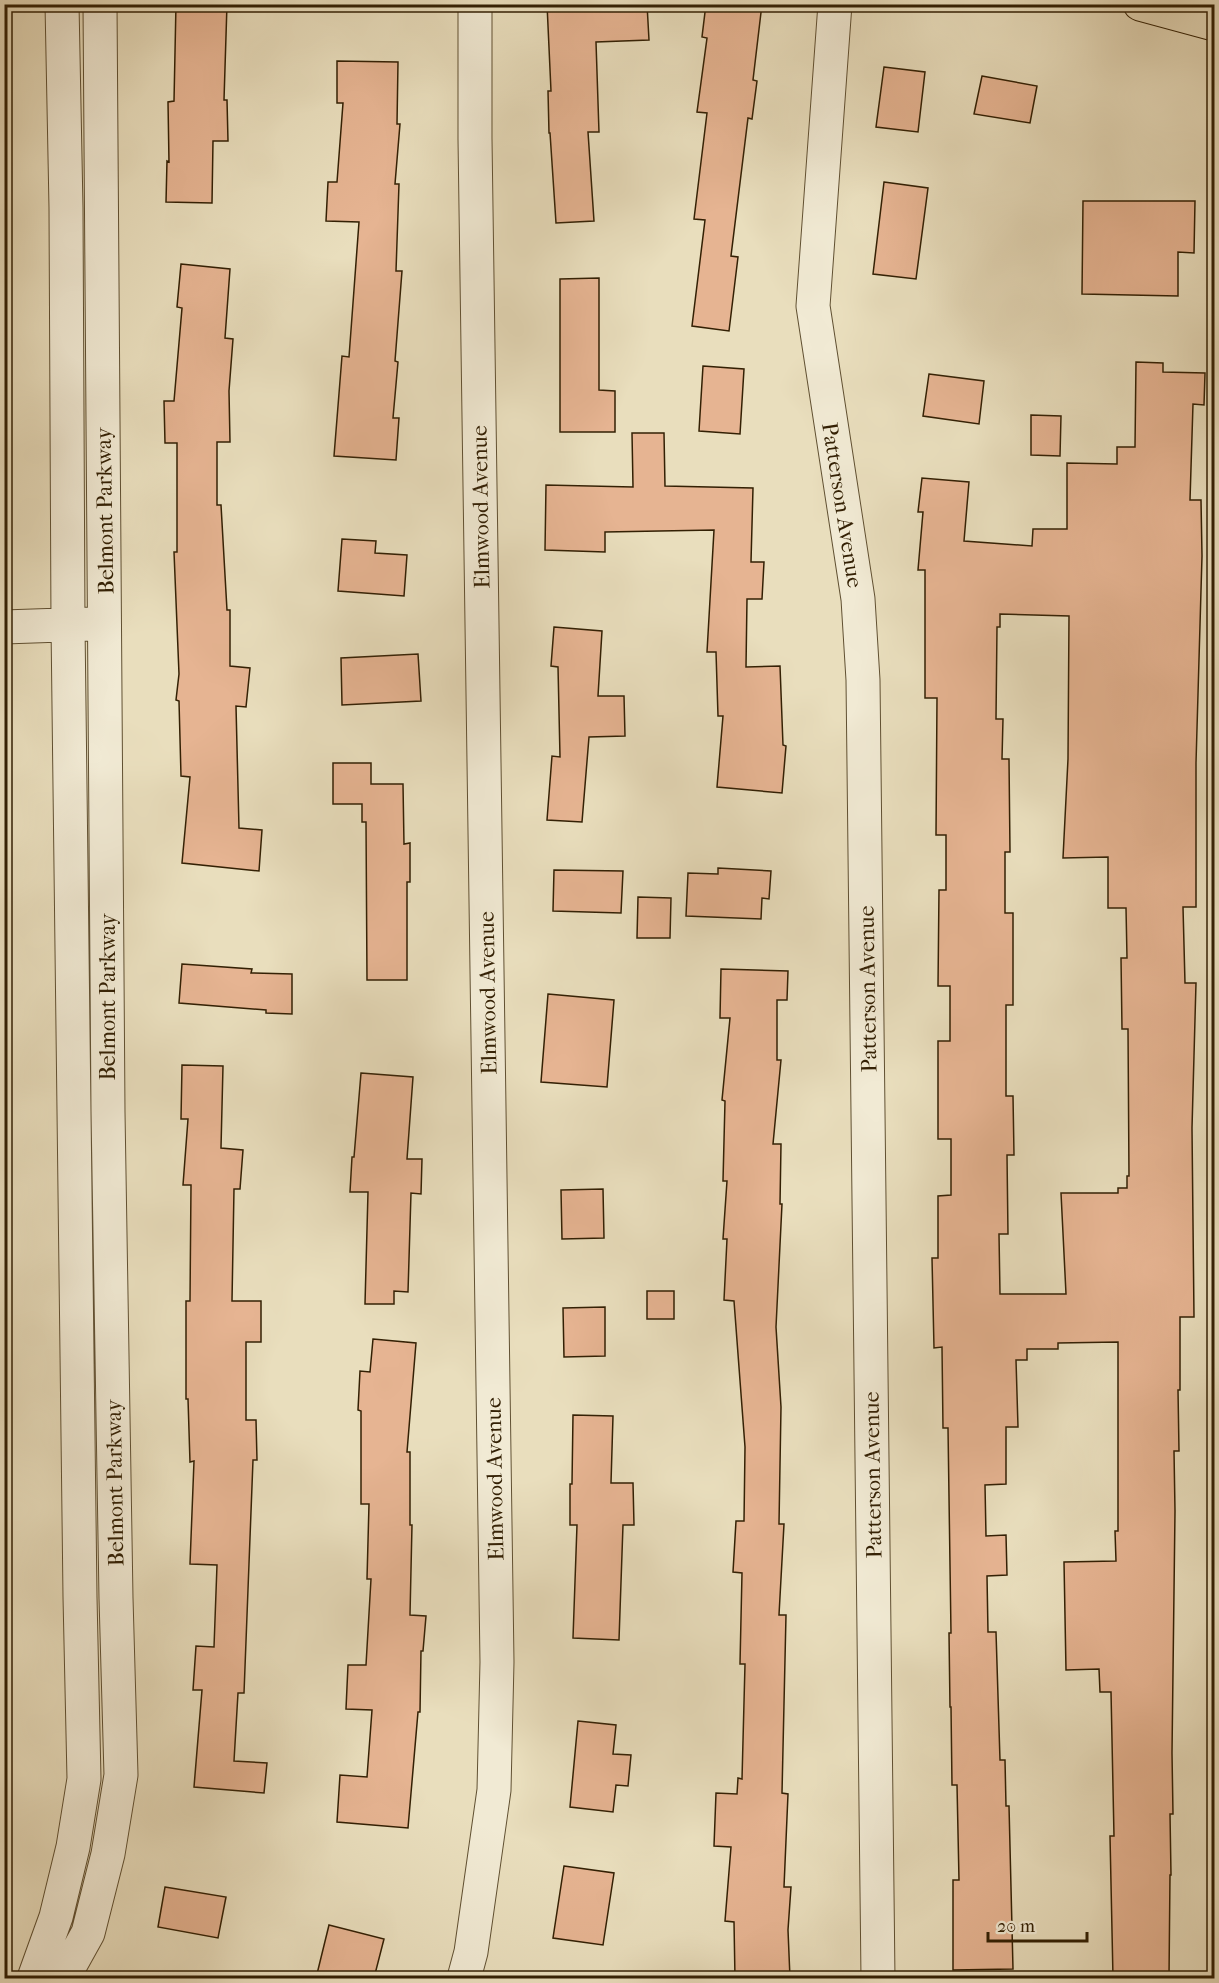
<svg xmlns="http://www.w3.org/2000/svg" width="1219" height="1983" viewBox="0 0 1219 1983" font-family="'IM FELL French Canon',serif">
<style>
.building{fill:#e6b492;stroke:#332004;stroke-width:1.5;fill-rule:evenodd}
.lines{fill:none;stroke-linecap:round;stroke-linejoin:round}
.minor-casing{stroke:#605032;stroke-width:35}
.major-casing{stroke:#332004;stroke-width:35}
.minor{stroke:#f1ead4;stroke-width:33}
.major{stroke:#e9debd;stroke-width:33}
.labels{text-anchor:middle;stroke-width:4.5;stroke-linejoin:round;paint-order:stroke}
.street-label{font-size:22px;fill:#332004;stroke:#f1ead4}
</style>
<rect width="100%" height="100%" fill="#e9debd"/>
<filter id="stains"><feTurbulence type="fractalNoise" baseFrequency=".00333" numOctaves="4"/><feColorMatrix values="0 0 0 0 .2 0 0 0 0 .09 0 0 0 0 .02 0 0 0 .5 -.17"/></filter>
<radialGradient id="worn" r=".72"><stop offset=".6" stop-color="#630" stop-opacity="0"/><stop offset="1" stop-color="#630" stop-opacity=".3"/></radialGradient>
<path class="building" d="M 176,4 L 227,4 L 224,100 L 227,100 L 228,141 L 213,141 L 212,203 L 166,202 L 167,161 L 169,162 L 168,102 L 174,101 Z
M 547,4 L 647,4 L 649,40 L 596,42 L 599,132 L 588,132 L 594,221 L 556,223 L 550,133 L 549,133 L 548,91 L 551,91 Z
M 706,4 L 762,4 L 753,80 L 757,81 L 752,119 L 748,118 L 731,256 L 738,257 L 729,331 L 692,326 L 705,220 L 694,219 L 707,113 L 697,112 L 707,38 L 702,37 Z
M 337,61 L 398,62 L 397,124 L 400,124 L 395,184 L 399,184 L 396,271 L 402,271 L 395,361 L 398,362 L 393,418 L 399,418 L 396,460 L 334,456 L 342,356 L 349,357 L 359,222 L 326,221 L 328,182 L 337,182 L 343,103 L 337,103 Z
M 884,67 L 925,72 L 918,132 L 876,127 Z
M 982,76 L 1037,86 L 1030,123 L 974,114 Z
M 884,182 L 928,188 L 916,279 L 873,274 Z
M 1083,201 L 1195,201 L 1194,253 L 1178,252 L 1178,296 L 1082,294 Z
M 181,264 L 230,269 L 225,338 L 233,339 L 229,391 L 230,442 L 217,442 L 217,505 L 221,505 L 227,610 L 230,610 L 230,666 L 250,668 L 246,707 L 236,706 L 239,828 L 262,830 L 259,871 L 182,863 L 190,777 L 181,776 L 179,701 L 176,700 L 179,674 L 174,552 L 177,552 L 177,443 L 165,443 L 164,401 L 174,401 L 182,308 L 177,307 Z
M 599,278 L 599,390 L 615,391 L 615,432 L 560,432 L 560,279 Z
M 1136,362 L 1163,363 L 1163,372 L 1205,373 L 1204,405 L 1193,404 L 1190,500 L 1201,500 L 1202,556 L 1196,763 L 1196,907 L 1183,907 L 1185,983 L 1196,983 L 1192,1128 L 1194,1317 L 1180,1317 L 1180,1390 L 1178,1390 L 1179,1451 L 1174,1451 L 1175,1511 L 1172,1753 L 1173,1814 L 1170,1814 L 1171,1875 L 1170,1875 L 1169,1978 L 1113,1978 L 1110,1836 L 1114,1836 L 1111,1692 L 1100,1692 L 1099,1669 L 1066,1670 L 1064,1562 L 1116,1561 L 1115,1531 L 1118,1531 L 1118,1342 L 1058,1343 L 1058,1349 L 1027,1349 L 1027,1360 L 1016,1360 L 1018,1427 L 1006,1427 L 1006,1484 L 985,1485 L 986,1536 L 1006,1535 L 1007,1575 L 987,1576 L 988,1632 L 996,1632 L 1000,1760 L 1005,1760 L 1006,1806 L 1009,1806 L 1013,1969 L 953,1970 L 953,1880 L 959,1880 L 957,1785 L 952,1785 L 951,1707 L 950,1707 L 949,1633 L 951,1633 L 948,1428 L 943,1428 L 942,1347 L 934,1348 L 932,1258 L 938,1258 L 938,1196 L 951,1195 L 951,1139 L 938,1139 L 938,1041 L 950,1041 L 950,986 L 938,986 L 939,890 L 946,890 L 946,835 L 936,835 L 937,698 L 925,698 L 925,570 L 918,570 L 923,512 L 918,512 L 922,478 L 969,482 L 964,541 L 1032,546 L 1033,529 L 1067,529 L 1067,463 L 1117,464 L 1117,447 L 1135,447 ZM 1000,614 L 1069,616 L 1068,759 L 1063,858 L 1108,857 L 1108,908 L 1126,908 L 1127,958 L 1121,958 L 1122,1029 L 1128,1029 L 1129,1176 L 1127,1176 L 1127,1188 L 1118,1188 L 1118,1193 L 1061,1193 L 1066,1294 L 1000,1294 L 999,1234 L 1008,1234 L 1007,1155 L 1014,1155 L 1013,1096 L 1006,1096 L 1006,1005 L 1013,1005 L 1013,913 L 1005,913 L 1005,852 L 1010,852 L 1009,759 L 1002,759 L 1003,719 L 996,719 L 997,627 L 1000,627 Z
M 703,366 L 744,369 L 740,434 L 699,431 Z
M 929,374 L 984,381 L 979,424 L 923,416 Z
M 1031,415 L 1061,416 L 1060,456 L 1031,455 Z
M 632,433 L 664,433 L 665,486 L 753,488 L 751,562 L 764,562 L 762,599 L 747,599 L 746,667 L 780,666 L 783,745 L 786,746 L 782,793 L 717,787 L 723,716 L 718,716 L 716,652 L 707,652 L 714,530 L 605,532 L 605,552 L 545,550 L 546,485 L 633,487 Z
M 342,539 L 376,541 L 375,553 L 407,555 L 404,596 L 338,591 Z
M 554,627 L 602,631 L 598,696 L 624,696 L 625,736 L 589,737 L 582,822 L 547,820 L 552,756 L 560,757 L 558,667 L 551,666 Z
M 418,654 L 421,701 L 342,705 L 341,658 Z
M 333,763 L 371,763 L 371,784 L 403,784 L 404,844 L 410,843 L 410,882 L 407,882 L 407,980 L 367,980 L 366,822 L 362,822 L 362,804 L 333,804 Z
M 718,868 L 771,871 L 769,899 L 762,898 L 761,919 L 686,916 L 688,873 L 718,874 Z
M 554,870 L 623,871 L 621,913 L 553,911 Z
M 638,897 L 671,898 L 670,938 L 637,938 Z
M 182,964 L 252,969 L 251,973 L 292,974 L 292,1014 L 266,1013 L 266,1010 L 179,1003 Z
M 721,969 L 788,971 L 787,1000 L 777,1000 L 777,1060 L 781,1060 L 773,1144 L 781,1144 L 780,1204 L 782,1204 L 776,1327 L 781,1407 L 779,1524 L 784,1524 L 779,1615 L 786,1615 L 782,1793 L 788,1794 L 784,1887 L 791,1887 L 788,1930 L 790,1978 L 735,1978 L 734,1922 L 725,1921 L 731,1847 L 714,1846 L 716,1793 L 737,1794 L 738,1778 L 742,1779 L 745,1664 L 740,1664 L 742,1573 L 733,1572 L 736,1521 L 744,1521 L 745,1447 L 734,1301 L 724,1300 L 727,1239 L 723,1239 L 727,1181 L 723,1181 L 725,1101 L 722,1100 L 730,1018 L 720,1018 Z
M 548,994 L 614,1000 L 607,1087 L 541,1082 Z
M 182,1065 L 223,1066 L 221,1148 L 243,1150 L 240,1189 L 234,1189 L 232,1301 L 261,1301 L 261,1342 L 246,1342 L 246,1420 L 256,1420 L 257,1460 L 253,1460 L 244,1693 L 238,1693 L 234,1761 L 267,1763 L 264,1793 L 194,1787 L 202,1690 L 193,1690 L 196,1646 L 214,1647 L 217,1565 L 190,1564 L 194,1461 L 190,1462 L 188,1399 L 186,1399 L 186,1301 L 190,1301 L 191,1185 L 183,1185 L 188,1119 L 181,1119 Z
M 361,1073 L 413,1077 L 407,1159 L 422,1159 L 421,1194 L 411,1193 L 408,1292 L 394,1291 L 394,1304 L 365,1304 L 368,1192 L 350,1192 L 352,1157 L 354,1157 Z
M 603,1189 L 604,1238 L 562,1239 L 561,1190 Z
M 647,1291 L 674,1291 L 674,1319 L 647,1319 Z
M 605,1307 L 605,1356 L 564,1357 L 563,1308 Z
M 373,1339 L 416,1343 L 407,1452 L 410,1452 L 410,1525 L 412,1525 L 410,1615 L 426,1616 L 423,1651 L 421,1651 L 420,1712 L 418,1712 L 408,1828 L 337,1822 L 340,1775 L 367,1777 L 372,1710 L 346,1709 L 348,1665 L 366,1665 L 371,1579 L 367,1579 L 369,1504 L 361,1504 L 361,1411 L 358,1410 L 360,1371 L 370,1372 Z
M 573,1415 L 613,1416 L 611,1483 L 633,1483 L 634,1525 L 623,1525 L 619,1640 L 573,1638 L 577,1525 L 570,1525 L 570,1484 L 572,1484 Z
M 578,1721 L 616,1725 L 613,1754 L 631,1755 L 628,1786 L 616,1785 L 613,1812 L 570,1807 Z
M 564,1866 L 614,1873 L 603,1945 L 553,1938 Z
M 165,1887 L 226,1897 L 218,1938 L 158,1927 Z
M 329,1925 L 384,1939 L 374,1978 L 316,1978 Z"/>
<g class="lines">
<defs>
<path id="minor" d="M 835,4 L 813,306 L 858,599 L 863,680 L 878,1978
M 4,627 L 91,624
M 34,1978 L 56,1917 L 73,1847 L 84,1779 L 80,1597 L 68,625 L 66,208 L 62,4
M 63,1978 L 88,1933 L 108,1854 L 121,1775 L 116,1598 L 108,1112 L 100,4
M 464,1978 L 471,1952 L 494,1790 L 497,1662 L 475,139 L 475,4"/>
<path id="major" d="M 1140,4 L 1214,24"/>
</defs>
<use href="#minor" class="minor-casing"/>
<use href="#major" class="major-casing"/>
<use href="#minor" class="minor"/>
<use href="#major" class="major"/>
</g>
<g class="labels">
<g class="street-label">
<text transform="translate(843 505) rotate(81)" y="8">Patterson Avenue</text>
<text transform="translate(480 507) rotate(-91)" y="8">Elmwood Avenue</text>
<text transform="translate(104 511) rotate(-91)" y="8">Belmont Parkway</text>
<text transform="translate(867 989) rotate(-91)" y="8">Patterson Avenue</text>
<text transform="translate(487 993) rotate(-91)" y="8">Elmwood Avenue</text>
<text transform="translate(107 997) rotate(-90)" y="8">Belmont Parkway</text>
<text transform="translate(872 1475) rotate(-91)" y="8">Patterson Avenue</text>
<text transform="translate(494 1479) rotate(-91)" y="8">Elmwood Avenue</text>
<text transform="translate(114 1483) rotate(-91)" y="8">Belmont Parkway</text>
</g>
</g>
<rect width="1219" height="1983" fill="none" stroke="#e9debd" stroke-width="24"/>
<rect x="6" y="6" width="1207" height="1971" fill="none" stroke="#332004" stroke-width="3"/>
<rect x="12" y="12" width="1195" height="1959" fill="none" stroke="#332004" stroke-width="1.5"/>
<path d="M988 1932v9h99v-9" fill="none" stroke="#332004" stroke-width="3"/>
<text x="997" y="1932" font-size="18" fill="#332004" stroke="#f1ead4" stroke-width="4.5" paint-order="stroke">20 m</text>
<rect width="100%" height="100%" filter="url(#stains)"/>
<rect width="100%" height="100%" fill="url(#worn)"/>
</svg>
